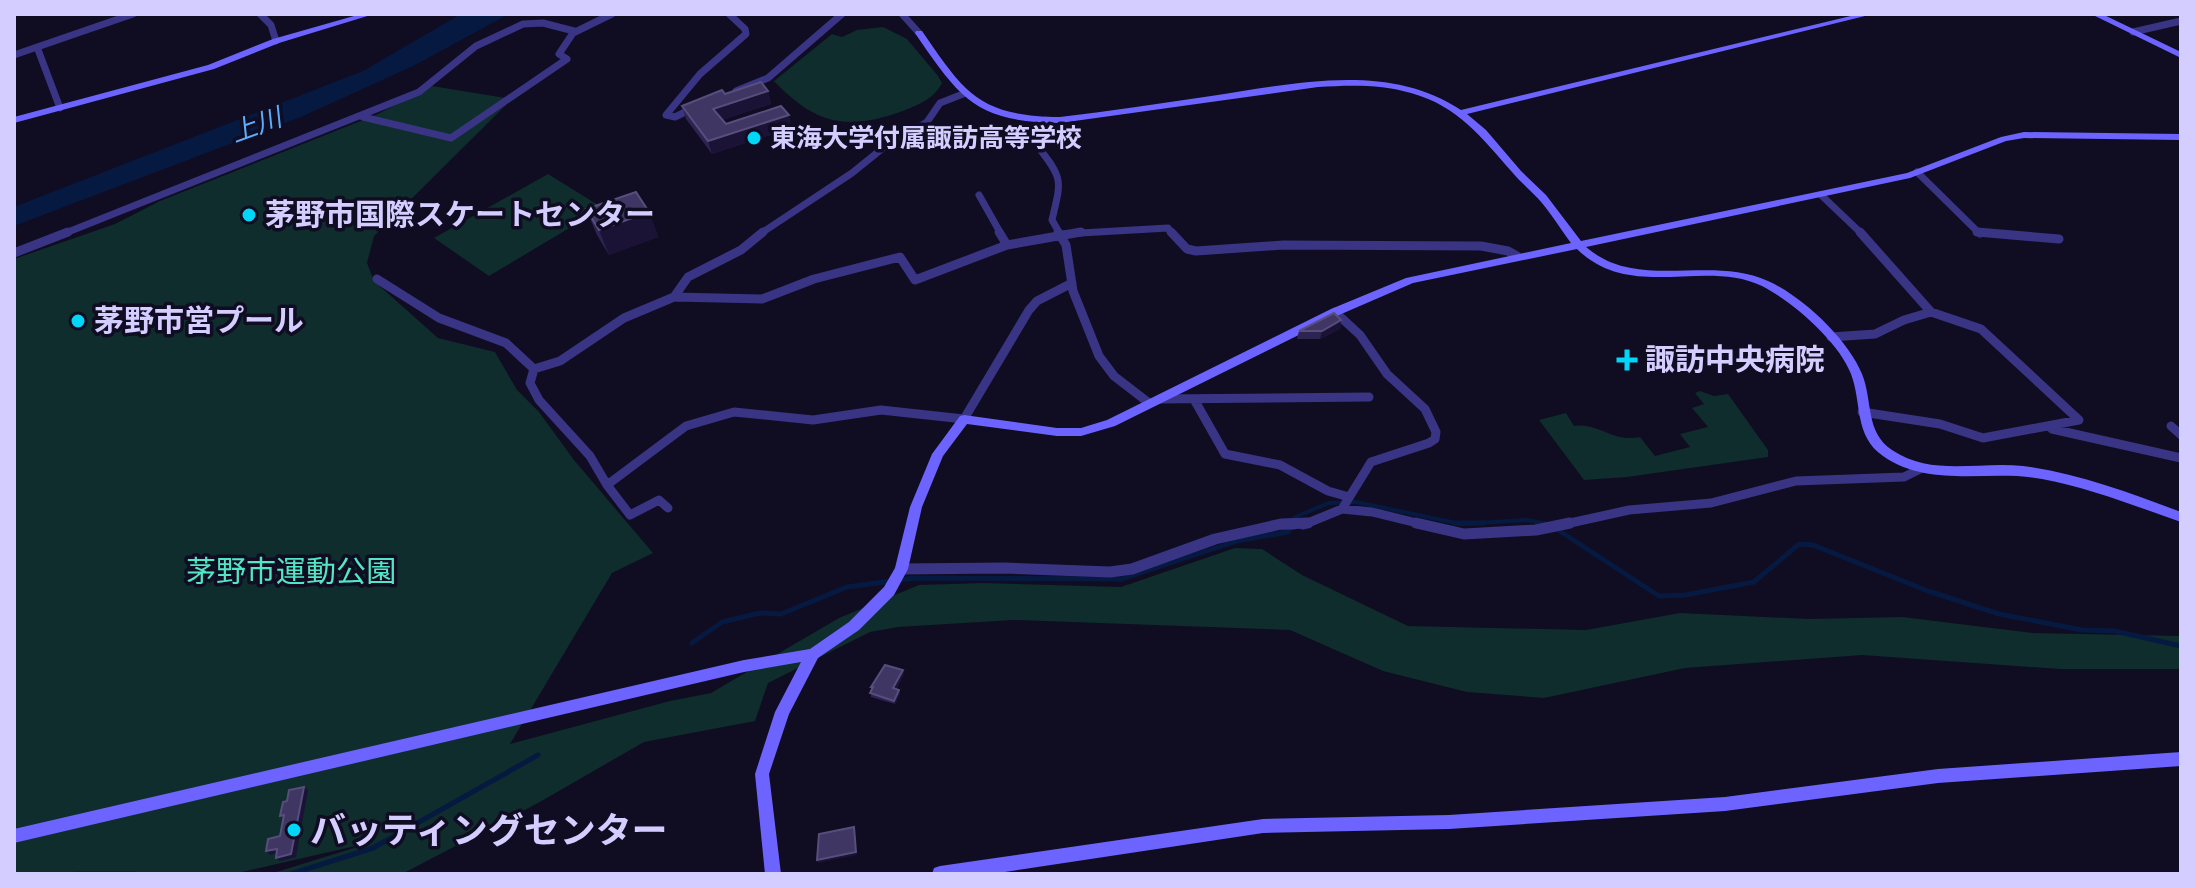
<svg xmlns="http://www.w3.org/2000/svg" width="2195" height="888" viewBox="0 0 2195 888" font-family="Mulish,'Noto Sans JP',sans-serif">
<style>
.green{fill:#0e2d2c}
.water{fill:#061a41}
.lines{fill:none;stroke-linecap:round;stroke-linejoin:round}
.stream-far1{stroke:#061a41;stroke-width:4}
.stream{stroke:#061a41;stroke-width:5}
.street-far2{stroke:#393484;stroke-width:7}
.street-far1{stroke:#393484;stroke-width:9}
.street{stroke:#393484;stroke-width:11}
.secondary{fill:#6d64ff;fill-rule:evenodd}
.wall{fill:#2e2451}
.shaded-wall{fill:#1a1336}
.building{fill:#3f3664;stroke:#574e7c;stroke-width:2}
.poi-dot{fill:#00d7f8;stroke:#100c22;stroke-width:3}
.labels{text-anchor:middle;stroke-width:7;stroke-linejoin:round;paint-order:stroke}
.far-water-label{font-size:26px;font-style:italic;fill:#5baeff;stroke:#100c22}
.far-poi-label{font-size:26px;font-weight:bold;fill:#d4cdff;stroke:#100c22;text-anchor:start}
.poi-label{font-size:30px;font-weight:bold;fill:#d4cdff;stroke:#100c22;text-anchor:start}
.park-label{font-size:30px;fill:#51e7c6;stroke:#100c22}
.near-poi-label{font-size:36px;font-weight:bold;fill:#d4cdff;stroke:#100c22;text-anchor:start}
</style>
<rect width="100%" height="100%" fill="#100c22"/>
<path class="green" d="M 883,27 L 907,39 L 938,76 L 942,83 C 934,99 918,105 903,111 C 847,131 816,125 774,81 L 832,34 L 842,37 L 857,30 Z
M 432,86 L 512,99 L 374,236 L 367,263 L 374,281 L 438,338 L 495,352 L 517,390 L 539,412 L 574,460 L 653,553 L 612,573 L 510,744 L 670,701 L 711,693 L 839,618 L 919,585 L 983,583 L 1121,587 L 1235,548 L 1262,549 L 1302,575 L 1408,626 L 1586,630 L 1680,613 L 1809,619 L 1902,617 L 2033,633 L 2181,636 L 2181,669 L 2060,669 L 1862,655 L 1685,668 L 1544,698 L 1467,692 L 1383,671 L 1290,630 L 1013,620 L 898,627 L 870,632 L 768,683 L 755,721 L 644,742 L 538,803 L 402,874 L 270,874 L 373,842 L 233,874 L 14,874 L 14,259 L 115,224 L 160,201 L 378,114 Z
M 548,174 L 603,208 L 489,276 L 434,238 Z
M 1700,391 L 1714,396 L 1728,394 L 1768,450 L 1768,457 L 1627,477 L 1584,480 L 1539,420 L 1566,413 L 1574,426 C 1598,422 1613,443 1640,437 L 1655,456 L 1690,447 L 1680,434 L 1708,427 L 1692,408 L 1704,404 L 1695,393 Z"/>
<path class="water" d="M 461,14 L 509,14 L 413,66 L 301,117 L 14,226 L 14,207 L 363,71 Z"/>
<g class="lines">
<path class="stream-far1" d="M 1291,525 L 1295,517 L 1329,503 L 1356,502 L 1461,524 L 1527,520 L 1547,524"/>
<path class="stream" d="M 1454,523 L 1484,523
M 1540,523 L 1547,524
M 1558,530 L 1659,596 L 1685,595 L 1754,582 L 1799,544 L 1813,545 L 1928,591 L 1999,614 L 2082,630 L 2115,631 L 2181,646
M 692,643 L 722,622 L 760,613 L 781,614 L 847,587 L 914,578 L 1122,579 L 1237,541 L 1288,532 L 1292,523
M 75,874 L 136,874
M 291,874 L 373,848 L 538,755"/>
<path class="street-far2" d="M 260,14 L 271,25 L 276,41
M 902,14 L 919,33
M 2133,32 L 2181,21
M 37,47 L 60,108
M 14,55 L 133,14
M 736,91 L 768,78 L 842,14
M 693,108 L 675,117 L 666,115 L 700,74 L 746,34 L 745,29 L 729,14
M 363,117 L 451,138 L 567,59 L 559,54 L 573,33 L 612,14
M 1046,120 L 1038,147 C 1064,179 1061,181 1052,220 L 1060,234
M 1917,172 L 1980,234
M 979,195 L 1001,234
M 1821,195 L 1862,234
M 63,234 L 419,92 L 476,46 L 523,24 L 543,23 L 574,31
M 760,234 L 852,173 L 883,148 L 927,122 L 940,103 L 963,94
M 1063,234 L 1168,228 L 1173,234"/>
<path class="street-far1" d="M 999,232 L 1007,245
M 1058,232 L 1066,245 L 1073,291 L 1099,356 L 1114,376 L 1149,403
M 1171,232 L 1187,249 L 1196,251 L 1283,245 L 1481,246 L 1508,251 L 1517,256
M 1860,232 L 1931,312 L 1981,329 L 2079,420 L 1983,438 L 1940,424 L 1862,412
M 1977,232 L 2059,239
M 14,253 L 68,232
M 377,279 L 439,318 L 506,343 L 534,369
M 674,297 L 688,277 L 741,250 L 763,232
M 1335,312 L 1360,335 L 1387,374 L 1425,409 L 1436,432 L 1435,439 L 1429,443 L 1371,462 L 1342,509
M 1831,337 L 1875,334 L 1904,320 L 1931,312
M 534,369 L 560,361 L 624,318 L 674,297 L 762,299 L 814,279 L 900,257 L 915,280 L 1007,245 L 1081,232
M 534,369 L 530,383 L 539,400 L 590,456 L 607,485 L 686,426 L 734,412 L 813,420 L 881,410 L 964,419 L 1029,310 L 1037,301 L 1072,283
M 1160,399 L 1369,397
M 1195,401 L 1225,454 L 1280,465 L 1328,491 L 1349,497
M 2171,426 L 2181,435
M 2052,429 L 2181,458
M 607,485 L 630,515 L 659,500 L 668,508
M 1278,525 L 1294,525
M 1303,525 L 1342,509 L 1372,512 L 1425,525
M 1561,525 L 1629,510 L 1711,503 L 1796,481 L 1904,477 L 1922,468"/>
<path class="street" d="M 1416,523 L 1464,534 L 1536,530 L 1570,523
M 901,569 L 1004,568 L 1110,572 L 1132,569 L 1215,539 L 1281,524 L 1308,523"/>
<path class="secondary" d="M 361,14 L 374,14 L 279,43 L 214,69 L 14,123 L 14,117 L 208,65 L 273,39 Z
M 1859,14 L 1873,14 L 1467,114 L 1486,130 L 1521,171 L 1546,195 L 1581,241 L 1907,173 L 2001,137 L 2024,132 L 2181,134 L 2181,140 L 2024,138 L 2006,141 L 1910,178 L 1586,247 C 1638,292 1710,254 1768,281 C 1802,296 1848,339 1862,374 C 1873,401 1865,432 1892,450 C 1932,477 1979,461 2023,466 C 2077,473 2130,493 2181,512 L 2181,522 C 2135,506 2090,488 2042,479 C 1990,469 1930,489 1883,456 C 1854,436 1862,403 1851,374 C 1839,342 1793,302 1762,286 C 1704,258 1631,302 1577,249 L 1413,283 L 1339,315 L 1115,426 L 1081,436 L 1057,436 L 967,424 L 943,456 L 922,507 L 908,569 L 894,595 L 859,630 L 818,658 L 789,714 L 769,774 L 781,874 L 765,874 L 755,774 L 775,712 L 801,662 L 744,672 L 14,843 L 14,829 L 744,660 L 810,649 L 849,622 L 884,587 L 895,568 L 910,507 L 932,454 L 960,416 L 964,415 L 1057,428 L 1081,428 L 1107,420 L 1331,309 L 1406,278 L 1571,243 C 1561,230 1553,216 1542,203 C 1533,192 1521,183 1512,172 C 1481,137 1458,106 1411,93 C 1381,84 1349,85 1318,87 L 1060,123 C 976,122 960,99 915,33 L 916,31 L 922,31 C 965,94 980,116 1060,117 C 1111,111 1161,103 1211,96 C 1293,84 1387,61 1461,110 Z
M 2091,14 L 2102,14 L 2181,52 L 2181,58 Z
M 2181,752 L 2181,766 L 1938,783 L 1725,811 L 1449,829 L 1263,833 L 992,874 L 932,874 L 934,868 L 940,866 L 1263,819 L 1449,815 L 1725,797 L 1938,769 Z"/>
</g>
<path class="wall" d="M 768,91 L 771,104 L 722,120 L 726,124 L 792,128 L 712,154 L 686,119 L 682,106 L 725,94 Z
M 586,209 L 649,212 L 658,237 L 609,255 L 597,235 Z
M 1341,320 L 1340,329 L 1320,339 L 1297,339 L 1299,331 Z
M 904,674 L 896,689 L 900,694 L 895,704 L 871,697 L 871,687 Z"/>
<path class="shaded-wall" d="M 768,91 L 771,104 L 717,122 L 713,109 Z
M 789,115 L 792,128 L 712,154 L 708,141 Z
M 649,212 L 658,237 L 609,255 L 599,230 Z
M 1341,320 L 1340,329 L 1320,339 L 1322,331 Z
M 903,670 L 904,674 L 894,692 L 893,688 Z
M 899,690 L 900,694 L 895,704 L 894,701 Z
M 304,787 L 308,790 L 296,857 L 280,861 L 276,858 Z
M 854,827 L 857,855 L 818,863 L 817,860 Z
M 277,849 L 282,852 L 270,855 L 266,851 Z"/>
<path class="building" d="M 761,82 L 768,91 L 713,109 L 726,124 L 781,106 L 789,115 L 708,141 L 682,106 L 722,90 L 725,94 Z
M 636,192 L 649,212 L 599,230 L 586,209 Z
M 1334,313 L 1341,320 L 1322,331 L 1299,331 Z
M 885,665 L 903,670 L 893,688 L 899,690 L 894,701 L 870,693 L 873,687 L 871,687 Z
M 304,787 L 291,854 L 276,858 L 277,849 L 266,851 L 268,839 L 280,836 L 284,815 L 280,816 L 283,802 L 287,801 L 289,790 Z
M 854,827 L 856,852 L 817,860 L 819,834 Z"/>
<g class="poi-dot">
<circle cx="754" cy="138" r="8"/>
<circle cx="249" cy="215" r="8"/>
<circle cx="78" cy="321" r="8"/>
<path d="M1623 348h8v8h8v8h-8v8h-8v-8h-8v-8h8z"/>
<circle cx="294" cy="830" r="8"/>
</g>
<g class="labels">
<g class="far-water-label">
<text transform="translate(256 125) rotate(-20)" y="9">上川</text>
</g>
<g class="far-poi-label">
<text x="770" y="147">東海大学付属諏訪高等学校</text>
</g>
<g class="poi-label">
<text x="265" y="225">茅野市国際スケートセンター</text>
<text x="94" y="331">茅野市営プール</text>
<text x="1645" y="370">諏訪中央病院</text>
</g>
<g class="park-label">
<text x="291" y="582">茅野市運動公園</text>
</g>
<g class="near-poi-label">
<text x="310" y="843">バッティングセンター</text>
</g>
</g>
<rect width="2195" height="888" fill="none" stroke="#d4cdff" stroke-width="32"/>
</svg>
